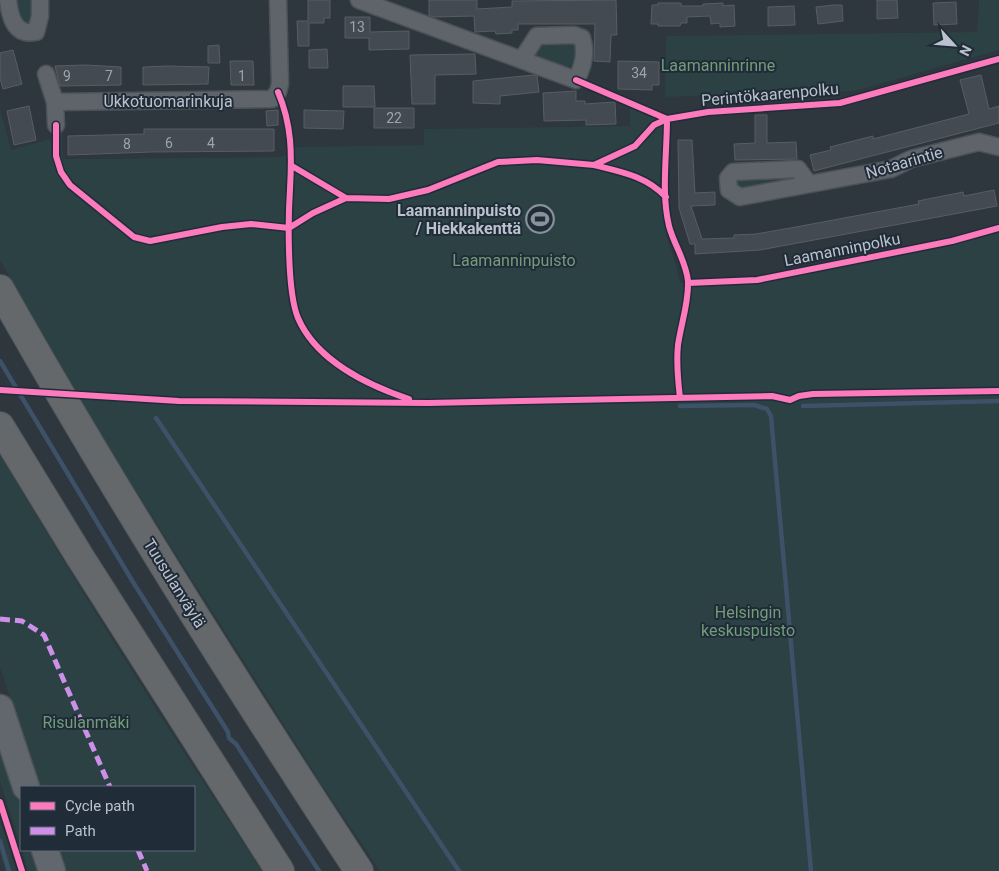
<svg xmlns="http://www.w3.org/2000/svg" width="999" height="871" viewBox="0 0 999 871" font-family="Roboto,sans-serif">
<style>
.green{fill:#2b4144}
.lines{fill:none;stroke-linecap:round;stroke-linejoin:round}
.stream{stroke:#3d5169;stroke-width:4.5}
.building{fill:#444a51;stroke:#575d65}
.minor-casing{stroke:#4d5258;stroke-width:19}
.primary-casing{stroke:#4c525a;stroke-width:29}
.motorway-casing{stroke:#4b5259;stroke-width:30}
.minor{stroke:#5f646b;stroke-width:16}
.primary{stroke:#61676d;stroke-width:26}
.motorway{stroke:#64686b;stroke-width:28}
.quiet{stroke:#ce8fe9;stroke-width:5;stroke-dasharray:10 5;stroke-linecap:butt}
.cycleway-casing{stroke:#212c39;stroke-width:9}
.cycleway{stroke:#fd7abc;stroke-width:6}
.labels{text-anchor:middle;stroke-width:4;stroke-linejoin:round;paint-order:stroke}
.number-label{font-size:14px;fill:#9ca4ae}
.park-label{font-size:16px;fill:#719e79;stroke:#212c39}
.street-label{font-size:16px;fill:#bac2cd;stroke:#212c39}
.poi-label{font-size:16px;font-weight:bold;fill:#bac2cd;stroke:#212c39;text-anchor:end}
</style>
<rect width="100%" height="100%" fill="#2e363e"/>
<path class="green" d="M 13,0 L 35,0 L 35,25 L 23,27 Z
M 979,0 L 999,0 L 999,50 L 855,91 L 665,97 L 666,36 L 977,32 Z
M 537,43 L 575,43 L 579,52 L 574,64 L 565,68 L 536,59 L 534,52 Z
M 630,106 L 649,114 L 663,126 L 659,196 C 665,206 663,218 665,228 C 669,247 677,264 680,283 L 757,280 L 952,241 L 999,228 L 999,871 L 380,871 L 322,785 L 96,428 L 0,260 L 0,109 L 11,150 L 51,139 L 52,126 L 62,126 L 63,159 L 282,157 L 294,147 L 424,145 L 424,129 L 630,126 Z
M 793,177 L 795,179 L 740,190 L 735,182 L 736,180 Z
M 0,454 C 83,596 171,734 262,871 L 67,871 L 60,850 L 194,850 L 194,787 L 39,787 L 0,667 Z
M 0,742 L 21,808 L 21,848 L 0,781 Z
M 0,820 L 16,871 L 5,871 L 0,853 Z
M 22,850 L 34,850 L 41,871 L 28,871 Z"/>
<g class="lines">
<path class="stream" d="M 0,361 L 133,582 L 228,732 L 229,738 L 236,744 L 319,871
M 680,406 L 754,405 L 767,409 L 771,416 L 811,871
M 803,406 L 999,401
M 156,418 L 459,871
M 0,841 L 9,871"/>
</g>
<path class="building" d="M 308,0 L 330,0 L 330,18 L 324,18 L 324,23 L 309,23 L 309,46 L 298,46 L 297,21 L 308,21 Z
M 429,0 L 477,0 L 477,9 L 512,7 L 512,1 L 616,0 L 617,35 L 611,35 L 610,62 L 594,61 L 595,24 L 518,24 L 518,30 L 512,30 L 512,33 L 496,34 L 495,31 L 475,32 L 474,16 L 433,17 L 429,15 Z
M 877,0 L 897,0 L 898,18 L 877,19 Z
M 956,2 L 957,24 L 934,25 L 933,3 Z
M 658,3 L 681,3 L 681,6 L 703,6 L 703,4 L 723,3 L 723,6 L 734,5 L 735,26 L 720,27 L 720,23 L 711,24 L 710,16 L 687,17 L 687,23 L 681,23 L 680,26 L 658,26 L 658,24 L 651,24 L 652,5 L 658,5 Z
M 834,5 L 842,5 L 843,21 L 818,24 L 816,7 Z
M 794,6 L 795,25 L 768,26 L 768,7 Z
M 345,17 L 370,17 L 370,32 L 409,31 L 409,49 L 369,50 L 369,38 L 345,38 Z
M 219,45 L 220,63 L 208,63 L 208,46 Z
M 327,49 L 328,68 L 309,68 L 309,50 Z
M 13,50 L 22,84 L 3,89 L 0,78 L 0,53 Z
M 475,54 L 476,74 L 435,75 L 435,104 L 412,104 L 410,55 Z
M 230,61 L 253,61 L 254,85 L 231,85 Z
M 618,61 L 659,62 L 659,85 L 652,85 L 652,90 L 618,89 Z
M 86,65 L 121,67 L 121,85 L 60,86 L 55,66 Z
M 167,66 L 209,67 L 208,84 L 143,85 L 143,67 Z
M 534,75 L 537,76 L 539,92 L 500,96 L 500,104 L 473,103 L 473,81 Z
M 981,75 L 989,109 L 999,106 L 999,123 L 814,171 L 810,155 L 831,150 L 830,147 L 873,136 L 873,139 L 969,114 L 960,80 Z
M 343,86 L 374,86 L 375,107 L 343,107 Z
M 576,91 L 576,101 L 585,101 L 585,104 L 615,102 L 616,124 L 586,125 L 586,120 L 544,121 L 543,93 Z
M 29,106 L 36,140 L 14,145 L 7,111 Z
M 374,108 L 414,108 L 414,128 L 374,128 Z
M 278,110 L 278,125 L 267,126 L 266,111 Z
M 304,110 L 344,111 L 343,129 L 304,128 Z
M 755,115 L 767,115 L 767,143 L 796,142 L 797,159 L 735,160 L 734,144 L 755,143 Z
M 144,129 L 274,129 L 274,151 L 152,152 L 68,155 L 68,136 L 144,134 Z
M 678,140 L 692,140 L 695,193 L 715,192 L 715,205 L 691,206 L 702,239 L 734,238 L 734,235 L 756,234 L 796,227 L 919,204 L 918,201 L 963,192 L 964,196 L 994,190 L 997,206 L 760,250 L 695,254 L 695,244 L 690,244 L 679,208 Z"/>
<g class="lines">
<defs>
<path id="minor" d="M 8,0 C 10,18 15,36 36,32 L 40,16 L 40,0
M 359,0 L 576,80 C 583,67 587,53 582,38 L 574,35 L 537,36 L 522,59
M 46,74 L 55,102 L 56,125
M 55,102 L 272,99 L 278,92 L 280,84 L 278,0
M 809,184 L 798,169 L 733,172 L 728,178 L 729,190 L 740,197 L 891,169 L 911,159 L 979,142 L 999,147"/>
<path id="primary" d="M 0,708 L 26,787
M 45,850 L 52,871"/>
<path id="motorway" d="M 0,289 C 112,488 234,680 359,871
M 0,426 L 80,557 L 280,871"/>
</defs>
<use href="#minor" class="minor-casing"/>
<use href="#primary" class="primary-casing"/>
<use href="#motorway" class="motorway-casing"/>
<use href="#minor" class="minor"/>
<use href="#primary" class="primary"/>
<use href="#motorway" class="motorway"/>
<path class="quiet" d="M 0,619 L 22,621 L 44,635 L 110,787
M 138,850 L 147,871"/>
<defs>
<path id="cycleway" d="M 576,80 L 667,119 L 708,112 L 840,103 L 999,59
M 278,92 C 292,125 292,154 290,189 C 288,219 287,292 298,318 C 316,360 367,385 409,399
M 56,125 L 56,156 L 61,172 L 70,185 L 134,237 L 150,241 L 222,227 L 251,224 L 289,228 L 313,213 L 346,198
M 594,165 C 622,172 646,176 666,197
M 292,166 L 346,198 L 389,199 L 428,190 L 498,162 L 537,160 L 594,165 L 635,146 L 654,125 L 667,119 C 667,153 661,193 669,226 C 674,245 686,261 688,281 C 689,302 681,324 678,345 C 676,363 678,381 680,398
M 688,283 L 757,280 L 952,241 L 999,228
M 0,390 L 179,401 L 428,403 L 772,396 L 790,400 L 799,396 L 813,394 L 999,391
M 0,802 L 22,871"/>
</defs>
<use href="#cycleway" class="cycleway-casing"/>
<use href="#cycleway" class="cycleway"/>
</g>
<defs>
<symbol id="stadium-ring" viewBox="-11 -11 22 22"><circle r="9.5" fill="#212c39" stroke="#89919b" stroke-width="1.5"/><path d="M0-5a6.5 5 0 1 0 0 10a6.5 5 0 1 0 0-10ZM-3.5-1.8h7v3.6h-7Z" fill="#89919b"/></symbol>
</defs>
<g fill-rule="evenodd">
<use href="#stadium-ring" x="524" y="203" width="32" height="32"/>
</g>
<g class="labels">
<g class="number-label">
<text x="357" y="32">13</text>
<text x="639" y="78">34</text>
<text x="67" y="81">9</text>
<text x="109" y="81">7</text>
<text x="242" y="81">1</text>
<text x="394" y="123">22</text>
<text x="169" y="148">6</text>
<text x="211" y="148">4</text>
<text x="127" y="149">8</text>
</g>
<g class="park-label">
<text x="718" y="71">Laamanninrinne</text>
<text x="514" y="266">Laamanninpuisto</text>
<text x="748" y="618">Helsingin<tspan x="748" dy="18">keskuspuisto</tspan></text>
<text x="86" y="728">Risulanmäki</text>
</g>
<g class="street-label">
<text transform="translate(770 94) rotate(-5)" y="6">Perintökaarenpolku</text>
<text x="168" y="107">Ukkotuomarinkuja</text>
<text transform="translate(904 162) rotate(-16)" y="6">Notaarintie</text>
<text transform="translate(842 249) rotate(-11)" y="6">Laamanninpolku</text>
<text transform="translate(175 583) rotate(58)" y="6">Tuusulanväylä</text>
</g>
<g class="poi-label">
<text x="521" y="216">Laamanninpuisto<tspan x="521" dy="18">/ Hiekkakenttä</tspan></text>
</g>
</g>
<rect x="20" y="786" width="175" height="65" fill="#212c39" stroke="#5e6874"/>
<rect x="30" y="802" width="25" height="8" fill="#fd7abc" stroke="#5e6874"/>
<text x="65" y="811" font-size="15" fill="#bac2cd">Cycle path</text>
<rect x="30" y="827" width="25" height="8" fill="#ce8fe9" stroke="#5e6874"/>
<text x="65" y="836" font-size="15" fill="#bac2cd">Path</text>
<g transform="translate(954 45) rotate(116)" stroke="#212c39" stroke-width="4" paint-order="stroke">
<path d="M0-4L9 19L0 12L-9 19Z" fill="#bac2cd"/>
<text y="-8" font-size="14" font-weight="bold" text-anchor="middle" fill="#bac2cd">N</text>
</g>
</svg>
